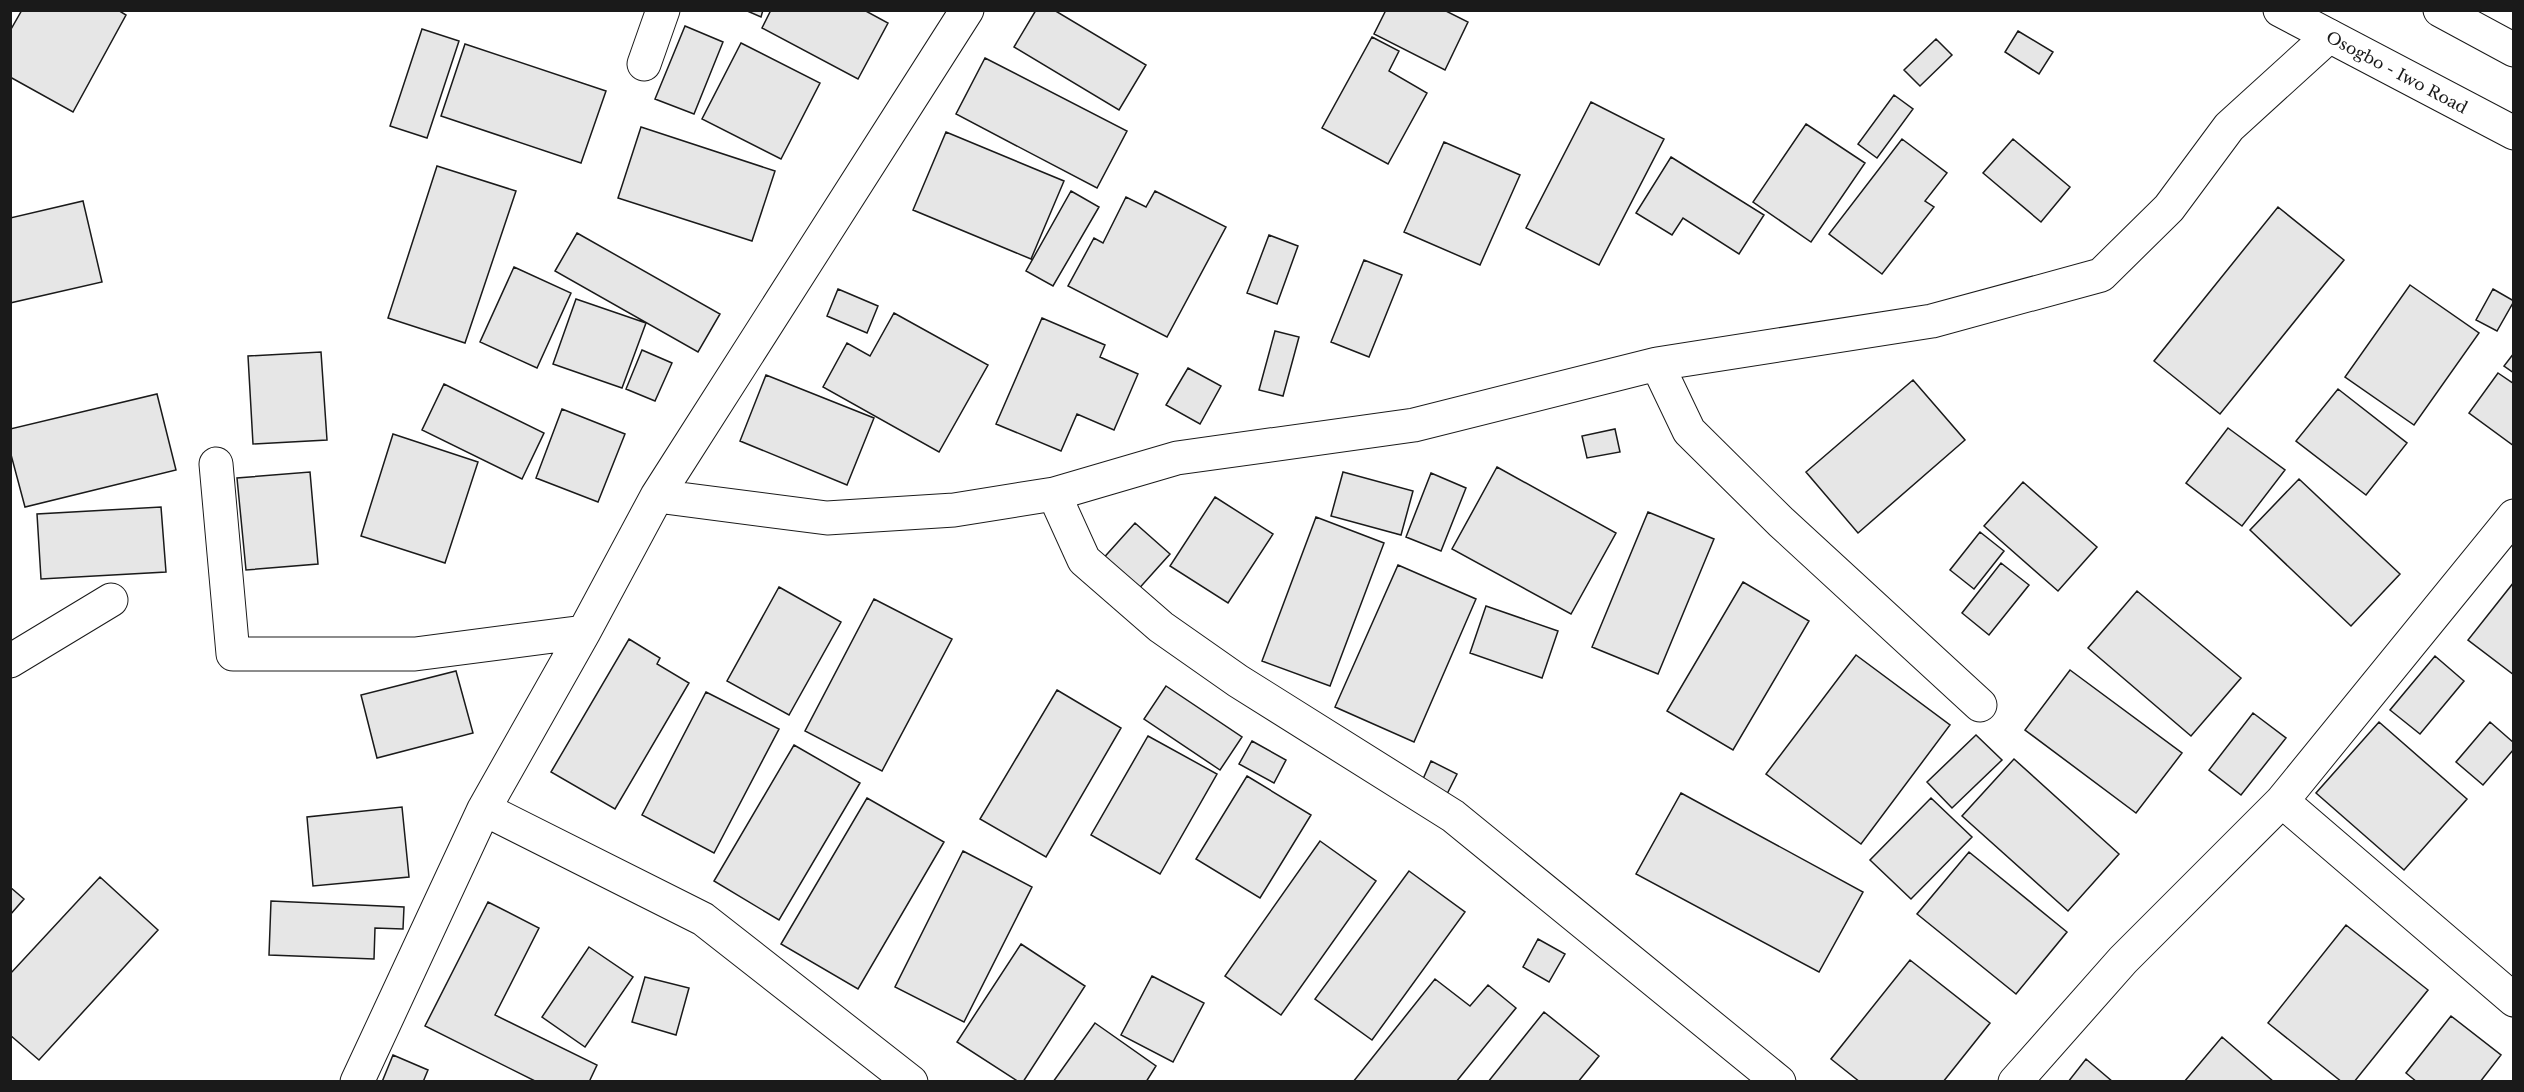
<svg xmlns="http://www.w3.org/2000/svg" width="2524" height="1092" viewBox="0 0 2524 1092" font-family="'Libre Baskerville',serif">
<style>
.building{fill:#e6e6e6;stroke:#1a1a1a;stroke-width:1.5}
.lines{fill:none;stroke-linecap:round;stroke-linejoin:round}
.minor-casing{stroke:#1a1a1a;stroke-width:35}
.major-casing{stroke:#1a1a1a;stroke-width:35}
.minor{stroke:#fff;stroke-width:33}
.major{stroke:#fff;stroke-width:33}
.labels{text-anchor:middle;stroke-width:4.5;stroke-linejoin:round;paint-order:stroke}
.street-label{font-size:16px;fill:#1a1a1a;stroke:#fff}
</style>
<rect width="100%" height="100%" fill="#fff"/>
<path class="building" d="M 22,10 L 118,10 L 126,15 L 73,112 L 10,77 L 10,31 Z
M 745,10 L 763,10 L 761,17 Z
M 771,10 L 864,10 L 888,23 L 858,79 L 762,28 Z
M 1036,10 L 1054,10 L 1146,65 L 1119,110 L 1014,47 Z
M 1386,10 L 1444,10 L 1468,22 L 1445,70 L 1374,34 Z
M 685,26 L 723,42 L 694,114 L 655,99 Z
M 422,29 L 459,41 L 427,138 L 390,126 Z
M 2018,31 L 2053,52 L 2039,74 L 2005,52 Z
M 1372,37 L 1399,51 L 1389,71 L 1427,93 L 1388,164 L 1322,128 Z
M 1936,39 L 1952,55 L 1920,86 L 1904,70 Z
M 741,43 L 820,83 L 781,159 L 702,119 Z
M 465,44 L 606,91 L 581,163 L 441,116 Z
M 985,58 L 1127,131 L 1097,188 L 956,114 Z
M 1894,95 L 1913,109 L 1877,158 L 1858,144 Z
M 1591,102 L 1664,139 L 1599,265 L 1526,228 Z
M 1806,124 L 1865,163 L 1811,242 L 1753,202 Z
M 641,127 L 775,171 L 752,241 L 618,198 Z
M 946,132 L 1064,181 L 1031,259 L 913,210 Z
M 1902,139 L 1947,173 L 1925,201 L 1934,207 L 1882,274 L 1829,234 Z
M 2013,139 L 2070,187 L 2041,222 L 1983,173 Z
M 1444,142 L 1520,175 L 1480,265 L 1404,232 Z
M 1671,157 L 1764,215 L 1739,254 L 1683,218 L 1672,235 L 1636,213 Z
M 437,166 L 516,191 L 465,343 L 388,318 Z
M 1071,191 L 1099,207 L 1053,286 L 1026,271 Z
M 1155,191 L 1226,227 L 1167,337 L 1068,286 L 1094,238 L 1103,243 L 1126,197 L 1146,207 Z
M 83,201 L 102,282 L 10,303 L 10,218 Z
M 2278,207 L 2344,260 L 2220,414 L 2154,361 Z
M 577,233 L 720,314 L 698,352 L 555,271 Z
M 1269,235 L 1298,246 L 1277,304 L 1247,293 Z
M 1364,260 L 1402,275 L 1369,357 L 1331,342 Z
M 514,267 L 571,293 L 537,368 L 480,342 Z
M 2410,285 L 2479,333 L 2414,425 L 2345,377 Z
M 838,289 L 878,306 L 867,333 L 827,316 Z
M 2493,289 L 2514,301 L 2497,331 L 2476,320 Z
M 576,299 L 646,323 L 622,388 L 553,364 Z
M 894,313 L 988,365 L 939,452 L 823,387 L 847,343 L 870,356 Z
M 1042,318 L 1105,345 L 1100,357 L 1138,374 L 1114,430 L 1077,414 L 1061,451 L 996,424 Z
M 1275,331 L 1299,337 L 1283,396 L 1259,390 Z
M 642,350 L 672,363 L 655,401 L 626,389 Z
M 321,352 L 327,440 L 253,444 L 248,356 Z
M 2514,353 L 2514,373 L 2504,366 Z
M 1188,368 L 1221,386 L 1200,424 L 1166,405 Z
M 2498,373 L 2514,384 L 2514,446 L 2469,413 Z
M 766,375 L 874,418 L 847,485 L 740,441 Z
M 1913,380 L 1965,440 L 1858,533 L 1806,472 Z
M 444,384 L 544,433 L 522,479 L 422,430 Z
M 2338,389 L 2407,443 L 2366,495 L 2296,441 Z
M 157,394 L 176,470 L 25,507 L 10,451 L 10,429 Z
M 562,409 L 625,434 L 598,502 L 536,478 Z
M 2228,428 L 2285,470 L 2242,526 L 2186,483 Z
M 1615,429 L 1620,452 L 1587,458 L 1582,436 Z
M 393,434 L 478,462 L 445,563 L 361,536 Z
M 1497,467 L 1616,533 L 1571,614 L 1452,549 Z
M 310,472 L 318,564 L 246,570 L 237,478 Z
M 1343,472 L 1413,491 L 1401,535 L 1331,516 Z
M 1431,473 L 1466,488 L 1441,551 L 1406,537 Z
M 2299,479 L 2400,574 L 2351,626 L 2250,530 Z
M 2023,482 L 2097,547 L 2058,591 L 1984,526 Z
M 1215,497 L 1273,534 L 1228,603 L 1170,566 Z
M 161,507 L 166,572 L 41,579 L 37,514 Z
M 1648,512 L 1714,539 L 1658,674 L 1592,647 Z
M 1316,517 L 1384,543 L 1330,686 L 1262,661 Z
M 1135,523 L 1170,554 L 1135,593 L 1100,562 Z
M 1980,532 L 2004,551 L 1974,589 L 1950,570 Z
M 2001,563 L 2029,585 L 1989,635 L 1962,613 Z
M 1398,565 L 1476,599 L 1414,742 L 1335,707 Z
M 1743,582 L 1809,621 L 1733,750 L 1667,711 Z
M 2514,582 L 2514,675 L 2468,640 Z
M 779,587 L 841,622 L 789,715 L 727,681 Z
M 2137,591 L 2241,678 L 2191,736 L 2088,648 Z
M 874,599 L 952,639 L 882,771 L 805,731 Z
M 1486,606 L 1558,631 L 1542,678 L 1470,653 Z
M 629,639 L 660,658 L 657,664 L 689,683 L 615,809 L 551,772 Z
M 1856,655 L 1950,725 L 1861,844 L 1766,774 Z
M 2435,656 L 2464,681 L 2420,734 L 2390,710 Z
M 2070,670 L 2182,753 L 2136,813 L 2025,730 Z
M 456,671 L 473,733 L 377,758 L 361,695 Z
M 1166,686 L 1242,737 L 1220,770 L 1144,719 Z
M 1057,690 L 1121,728 L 1046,857 L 980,819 Z
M 706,692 L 779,729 L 714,853 L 642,815 Z
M 2253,713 L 2286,738 L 2241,795 L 2209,770 Z
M 2379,722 L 2467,799 L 2404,870 L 2316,793 Z
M 2490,722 L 2514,743 L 2514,749 L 2483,785 L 2456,762 Z
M 1976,735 L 2002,760 L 1952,808 L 1927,782 Z
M 1148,736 L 1217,774 L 1160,874 L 1091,835 Z
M 1252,741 L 1286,760 L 1274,783 L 1239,764 Z
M 794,745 L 860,783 L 779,920 L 714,881 Z
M 2014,759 L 2119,854 L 2068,911 L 1962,816 Z
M 1431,761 L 1457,774 L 1444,800 L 1419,788 Z
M 1247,776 L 1311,815 L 1260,898 L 1196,859 Z
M 1681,793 L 1863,892 L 1819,972 L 1636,874 Z
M 867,798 L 944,842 L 858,989 L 781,944 Z
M 1931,798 L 1972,837 L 1911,899 L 1870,860 Z
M 402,807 L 409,877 L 313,886 L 307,817 Z
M 1320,841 L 1376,881 L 1281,1015 L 1225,976 Z
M 963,851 L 1032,887 L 964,1022 L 895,987 Z
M 1969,852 L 2067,932 L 2016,994 L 1917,914 Z
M 1409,871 L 1465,912 L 1372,1040 L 1315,999 Z
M 100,877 L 158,930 L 39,1060 L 10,1035 L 10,974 Z
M 10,887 L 24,899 L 10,915 Z
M 271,901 L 404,907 L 403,929 L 375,928 L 374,959 L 269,955 Z
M 488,902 L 539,928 L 495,1015 L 597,1065 L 589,1082 L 537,1082 L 425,1026 Z
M 2346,925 L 2428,990 L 2354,1082 L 2342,1082 L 2268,1023 Z
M 1538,939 L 1565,954 L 1549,982 L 1523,967 Z
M 1021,944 L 1085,986 L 1023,1082 L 1019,1082 L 957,1042 Z
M 589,947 L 633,977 L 585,1047 L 542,1017 Z
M 1910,960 L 1990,1023 L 1943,1082 L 1860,1082 L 1831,1059 Z
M 1152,976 L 1204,1003 L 1173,1062 L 1121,1035 Z
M 645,977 L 689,988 L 676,1035 L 632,1022 Z
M 1435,979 L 1470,1006 L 1488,985 L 1516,1008 L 1456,1082 L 1353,1082 Z
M 1544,1012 L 1599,1056 L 1578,1082 L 1488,1082 Z
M 2451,1016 L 2501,1055 L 2480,1082 L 2417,1082 L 2406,1073 Z
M 1095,1023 L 1156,1066 L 1146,1082 L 1053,1082 Z
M 2222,1037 L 2274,1082 L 2184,1082 Z
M 393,1055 L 428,1070 L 423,1082 L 382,1082 Z
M 2086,1059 L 2113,1082 L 2068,1082 Z"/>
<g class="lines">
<defs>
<path id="minor" d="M 644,64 L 663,10
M 1657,364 L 1689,431 L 1781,522 L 1980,705
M 216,464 L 233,654 L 415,654 L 584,632
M 1054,494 L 1084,560 L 1161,627 L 1238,681 L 1453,816 L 1779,1082
M 657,496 L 827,518 L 954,510 L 1054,494 L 1177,458 L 1414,425 L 1657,364 L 1932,321 L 2101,275 L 2169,208 L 2229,127 L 2329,36
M 10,661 L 111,600
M 2282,801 L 2514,1000
M 484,809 L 703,919 L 911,1082
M 357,1082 L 484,809 L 584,632 L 657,496 L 967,10
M 2015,1082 L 2123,960 L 2282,801 L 2514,516"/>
<path id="major" d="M 2280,10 L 2514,133
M 2440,10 L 2514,50"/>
</defs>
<use href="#minor" class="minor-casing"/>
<use href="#major" class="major-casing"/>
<use href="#minor" class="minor"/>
<use href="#major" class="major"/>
</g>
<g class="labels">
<g class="street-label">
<text transform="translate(2397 72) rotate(28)" y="6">Osogbo - Iwo Road</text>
</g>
</g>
<rect width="2524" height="1092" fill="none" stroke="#1a1a1a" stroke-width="24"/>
</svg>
